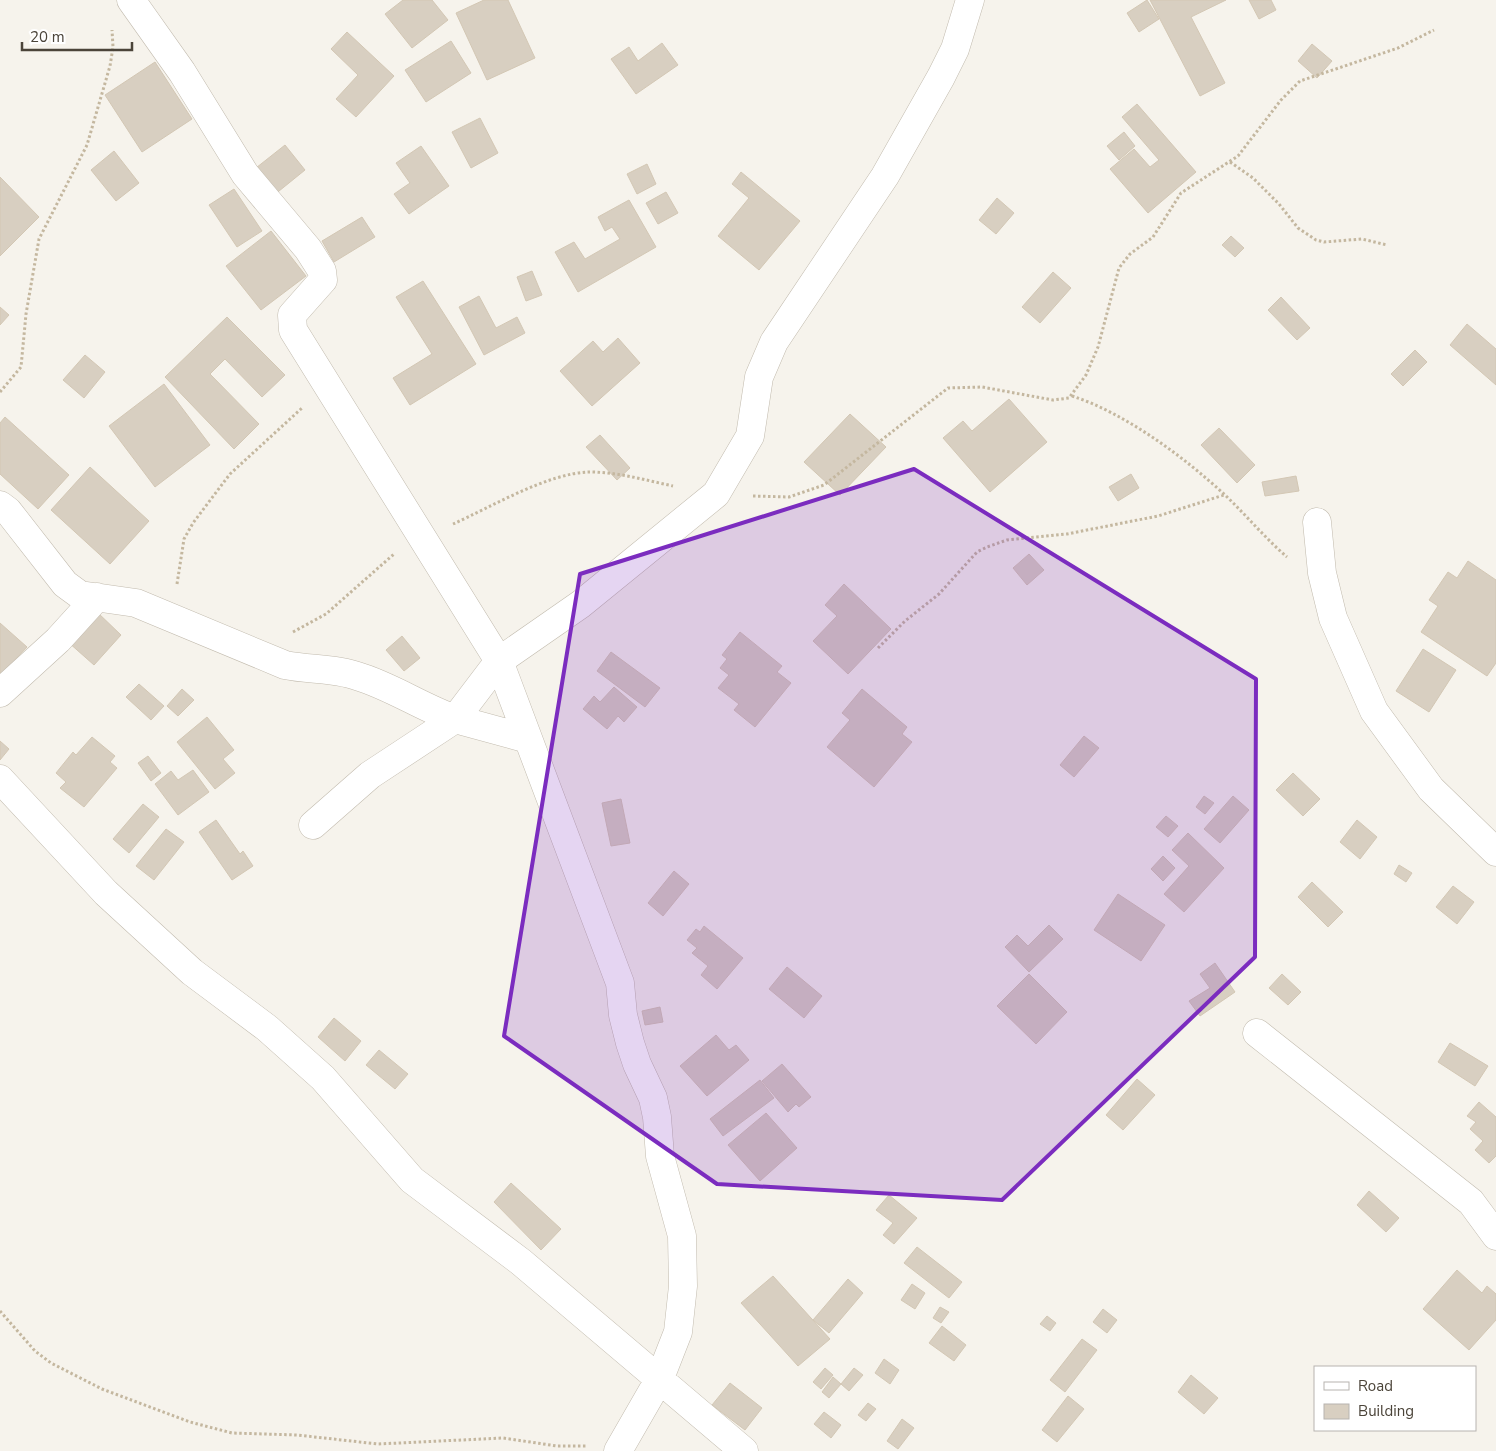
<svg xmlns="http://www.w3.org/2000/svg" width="1496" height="1451" viewBox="0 0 1496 1451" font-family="'Nunito Sans',sans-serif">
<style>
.building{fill:#d8cfc1;stroke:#d3c7b4}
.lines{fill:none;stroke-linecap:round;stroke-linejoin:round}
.minor-casing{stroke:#c2bbae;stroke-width:29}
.path{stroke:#c4b79f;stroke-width:3;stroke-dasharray:2.5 2.5;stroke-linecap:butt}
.minor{stroke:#fff;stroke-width:28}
.marked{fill:#7b2cbf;fill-opacity:0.2;stroke:#7b2cbf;stroke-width:4;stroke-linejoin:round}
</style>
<rect width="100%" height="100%" fill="#f6f3ec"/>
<path class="building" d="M 403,0 L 432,0 L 448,20 L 412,48 L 385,14 Z
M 484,0 L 508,0 L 535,58 L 487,80 L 456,13 Z
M 1147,0 L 1159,19 L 1139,32 L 1127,13 Z
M 1150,0 L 1226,0 L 1191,17 L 1225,83 L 1200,96 Z
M 1249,0 L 1271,0 L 1276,10 L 1259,19 Z
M 347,32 L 394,76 L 356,117 L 336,99 L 358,75 L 331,49 Z
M 451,41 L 471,73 L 426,102 L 405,70 Z
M 662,43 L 678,65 L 636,94 L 611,59 L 629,47 L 638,61 Z
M 1312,44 L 1332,61 L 1317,78 L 1298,61 Z
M 155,62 L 192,119 L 142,152 L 105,95 Z
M 1137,104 L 1196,172 L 1148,213 L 1110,169 L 1134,149 L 1150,167 L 1159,160 L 1122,117 Z
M 480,118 L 498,153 L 471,168 L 452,132 Z
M 1124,132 L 1135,146 L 1119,160 L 1107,146 Z
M 285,145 L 305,170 L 263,204 L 242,179 Z
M 421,146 L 449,186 L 409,214 L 394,194 L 410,183 L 396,163 Z
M 114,151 L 139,183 L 116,201 L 91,170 Z
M 647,164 L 656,184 L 637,194 L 627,174 Z
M 741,172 L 800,221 L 759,270 L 718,236 L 749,198 L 732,184 Z
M 0,177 L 39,217 L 0,256 Z
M 234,189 L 262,231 L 237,247 L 209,205 Z
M 666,192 L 678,213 L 658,224 L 646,203 Z
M 997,198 L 1014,213 L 996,234 L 979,220 Z
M 629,200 L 656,247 L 578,292 L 555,252 L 574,242 L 585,259 L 620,239 L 612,227 L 605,231 L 598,217 Z
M 362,217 L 375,237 L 334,262 L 322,241 Z
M 271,231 L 306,276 L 261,310 L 226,266 Z
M 1231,236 L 1244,248 L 1235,257 L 1222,245 Z
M 532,271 L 542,295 L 526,301 L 517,277 Z
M 1053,272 L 1071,288 L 1040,323 L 1022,307 Z
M 423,281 L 476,364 L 410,405 L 393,378 L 432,354 L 396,297 Z
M 479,296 L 496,328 L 517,317 L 525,333 L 484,355 L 459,307 Z
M 1281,297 L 1310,328 L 1297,340 L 1268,310 Z
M 0,307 L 9,315 L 0,325 Z
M 227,317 L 285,375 L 262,397 L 225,359 L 210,374 L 259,424 L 234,449 L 165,377 Z
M 1467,324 L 1496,349 L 1496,385 L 1450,345 Z
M 618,338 L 640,363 L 592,406 L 560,371 L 593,341 L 603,352 Z
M 1415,350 L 1427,362 L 1403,386 L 1391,374 Z
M 85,355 L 105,372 L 84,398 L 63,380 Z
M 164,384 L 210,445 L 155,487 L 109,426 Z
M 1009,399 L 1047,442 L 990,492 L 943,438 L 963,421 L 972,431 Z
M 850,414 L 886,447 L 840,495 L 804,462 Z
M 5,417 L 69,475 L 38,509 L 0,474 L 0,423 Z
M 1219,428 L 1255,465 L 1237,483 L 1201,445 Z
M 600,435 L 630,468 L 617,480 L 586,447 Z
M 90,467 L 149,521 L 110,564 L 51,510 Z
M 1131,474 L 1139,488 L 1118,501 L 1109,487 Z
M 1296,476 L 1299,491 L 1265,496 L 1262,482 Z
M 1029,554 L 1044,570 L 1027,585 L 1013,568 Z
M 1468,561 L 1496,580 L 1496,663 L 1487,676 L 1421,632 L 1438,606 L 1429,600 L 1448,572 L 1457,578 Z
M 844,584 L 891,629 L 848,674 L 813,641 L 837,616 L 825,605 Z
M 96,611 L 121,635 L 94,665 L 68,642 Z
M 0,623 L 27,647 L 0,676 Z
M 740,632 L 782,666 L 777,672 L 791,683 L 755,727 L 734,710 L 739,704 L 718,688 L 729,675 L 720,668 L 727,659 L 722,655 Z
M 402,636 L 420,658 L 404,671 L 386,650 Z
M 1423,649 L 1456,670 L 1429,712 L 1396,691 Z
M 611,652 L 660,688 L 645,707 L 597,671 Z
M 139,684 L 164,706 L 151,720 L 126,697 Z
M 614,687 L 637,707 L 624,722 L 618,716 L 607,729 L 583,709 L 594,696 L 600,702 Z
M 182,689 L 194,700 L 178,716 L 167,706 Z
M 862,689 L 907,727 L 902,734 L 912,742 L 874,787 L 827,747 L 850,720 L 842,713 Z
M 207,717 L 234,750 L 223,759 L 235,773 L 215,789 L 177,742 Z
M 1084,736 L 1099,748 L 1074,777 L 1060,765 Z
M 92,737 L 115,756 L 110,762 L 117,768 L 84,807 L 60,788 L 66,782 L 56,773 L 73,752 L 76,755 Z
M 0,741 L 9,749 L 0,760 Z
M 148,756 L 161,773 L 151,781 L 138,763 Z
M 193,770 L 209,792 L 178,815 L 155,784 L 171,771 L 178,780 Z
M 1293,773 L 1320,799 L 1303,816 L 1276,790 Z
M 1204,796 L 1214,803 L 1205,814 L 1196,807 Z
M 1233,796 L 1249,810 L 1220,843 L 1204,829 Z
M 621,799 L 630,843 L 611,846 L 602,803 Z
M 143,804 L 159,817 L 129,853 L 113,839 Z
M 1166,816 L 1178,826 L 1168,837 L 1156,827 Z
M 216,820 L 240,854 L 243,851 L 253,866 L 232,880 L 199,832 Z
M 1357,820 L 1377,837 L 1360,859 L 1340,842 Z
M 166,829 L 184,842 L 154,880 L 136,866 Z
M 1188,833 L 1224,868 L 1184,912 L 1164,894 L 1189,866 L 1172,850 Z
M 1163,856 L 1175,868 L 1163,881 L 1151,869 Z
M 1399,865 L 1412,873 L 1406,882 L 1394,874 Z
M 674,871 L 689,884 L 663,916 L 648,903 Z
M 1312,882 L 1343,912 L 1328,927 L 1298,897 Z
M 1453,886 L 1474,902 L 1457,924 L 1436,907 Z
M 1118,894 L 1165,925 L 1141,961 L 1094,930 Z
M 1049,925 L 1063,939 L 1029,972 L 1005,947 L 1017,935 L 1028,946 Z
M 704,926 L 743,958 L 717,989 L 701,975 L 708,966 L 692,953 L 697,948 L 687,940 L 696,929 L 700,932 Z
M 1215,963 L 1235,992 L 1200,1016 L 1189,1001 L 1210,988 L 1200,974 Z
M 787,967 L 822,996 L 804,1018 L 769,989 Z
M 1029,974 L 1067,1012 L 1036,1044 L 997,1006 Z
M 1282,974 L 1301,992 L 1288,1005 L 1269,988 Z
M 660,1007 L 663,1022 L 645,1025 L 642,1011 Z
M 334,1018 L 361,1041 L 345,1061 L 318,1037 Z
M 716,1035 L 729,1050 L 736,1045 L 749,1060 L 707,1096 L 680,1066 Z
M 1450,1043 L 1488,1066 L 1475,1086 L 1438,1062 Z
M 379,1050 L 408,1074 L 395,1089 L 366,1065 Z
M 782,1064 L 811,1097 L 799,1107 L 796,1104 L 788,1112 L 762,1081 Z
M 1137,1079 L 1155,1095 L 1123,1130 L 1106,1115 Z
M 760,1080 L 774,1098 L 723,1136 L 710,1119 Z
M 1479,1102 L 1496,1117 L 1496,1156 L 1489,1163 L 1475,1150 L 1483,1141 L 1470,1129 L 1476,1122 L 1467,1116 Z
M 766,1113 L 797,1148 L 760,1181 L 728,1145 Z
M 511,1183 L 561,1229 L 541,1250 L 494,1202 Z
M 1369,1191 L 1399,1218 L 1386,1232 L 1357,1205 Z
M 889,1195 L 917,1218 L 894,1244 L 883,1235 L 893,1223 L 876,1210 Z
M 917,1247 L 962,1282 L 949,1298 L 904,1263 Z
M 1457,1270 L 1482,1293 L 1487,1286 L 1496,1294 L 1496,1320 L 1469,1350 L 1423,1309 Z
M 773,1276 L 830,1339 L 798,1366 L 741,1303 Z
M 848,1279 L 863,1293 L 829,1333 L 813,1320 Z
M 912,1284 L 925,1293 L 915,1309 L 901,1300 Z
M 940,1307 L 949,1312 L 941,1323 L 933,1318 Z
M 1103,1309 L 1117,1320 L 1107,1333 L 1093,1322 Z
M 1047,1316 L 1056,1323 L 1050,1331 L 1040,1324 Z
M 942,1326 L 966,1345 L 954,1361 L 929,1343 Z
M 1082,1339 L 1097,1350 L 1065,1392 L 1050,1380 Z
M 884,1359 L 899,1370 L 890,1384 L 875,1373 Z
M 825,1368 L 833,1375 L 821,1389 L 813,1382 Z
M 854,1368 L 863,1375 L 849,1391 L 841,1384 Z
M 1191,1375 L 1218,1398 L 1204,1414 L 1178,1392 Z
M 833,1377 L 841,1384 L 829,1398 L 822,1392 Z
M 730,1383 L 762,1408 L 745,1430 L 712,1405 Z
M 1068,1396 L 1084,1409 L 1057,1442 L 1042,1430 Z
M 868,1403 L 876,1409 L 866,1421 L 858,1415 Z
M 824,1412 L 841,1425 L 831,1438 L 814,1424 Z
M 902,1419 L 914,1428 L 898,1449 L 887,1441 Z"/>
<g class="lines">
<defs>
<path id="minor" d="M 0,505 L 8,511 L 65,584 L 80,595 L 136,603 L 285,665 C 309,670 334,668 357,676 C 391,686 421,707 455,719 L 499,661 L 293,330 L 292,315 L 323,280 L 322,271 L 308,249 L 245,174 L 182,72 L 131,0
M 1317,522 L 1322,573 L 1333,618 L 1374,711 L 1431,789 L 1496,852
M 0,693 L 58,640 L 97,597
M 0,779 L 106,893 L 192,972 L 267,1028 L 323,1078 L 412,1180 L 521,1262 L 744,1451
M 313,825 L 370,775 L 455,719 L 528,739
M 1257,1033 L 1471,1202 L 1496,1236
M 618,1451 L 660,1378 L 678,1332 L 683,1286 L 682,1236 L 660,1156 L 657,1117 L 653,1098 L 637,1064 L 630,1043 L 623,1015 L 620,983 L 499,661 L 581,604 L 716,494 L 750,436 L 759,377 L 774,342 L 885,176 L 941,77 L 955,49 L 970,0"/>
</defs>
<use href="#minor" class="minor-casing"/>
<path class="path" d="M 1230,162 L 1253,178 L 1279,204 L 1298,228 L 1316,240 L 1324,242 L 1362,239 L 1387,245
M 0,392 L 21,367 L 26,314 L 39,239 L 87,145 L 110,66 L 113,47 L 112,30
M 1072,396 C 1125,413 1184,457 1225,495 C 1246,515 1265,538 1287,557
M 753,496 L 789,497 L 824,485 L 948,388 L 982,387 L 1053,400 L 1069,398 L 1086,375 L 1098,347 L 1119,268 L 1130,254 L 1153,237 L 1181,193 L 1238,156 L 1281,100 L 1300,81 L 1398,48 L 1434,30
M 453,524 C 491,507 548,473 589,472 C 618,472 645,480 673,486
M 177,584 L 184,539 L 193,523 L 230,474 L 302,408
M 293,632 L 326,614 L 394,554
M 878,648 L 905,621 L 939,594 L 977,552 L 987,547 L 1007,540 L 1067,534 L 1158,516 L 1224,495
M 0,1311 L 35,1351 L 51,1363 L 102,1389 L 190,1422 L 232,1433 L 297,1435 L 378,1444 L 503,1438 L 557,1446 L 587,1446"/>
<use href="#minor" class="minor"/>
</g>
<path class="marked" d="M 914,469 L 1256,679 L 1255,957 L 1002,1200 L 717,1184 L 504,1036 L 580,574 Z"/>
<rect x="1314" y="1366" width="162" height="65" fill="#ffffff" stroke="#b7b4b0"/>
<rect x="1324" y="1382" width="25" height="8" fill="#ffffff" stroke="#b7b4b0"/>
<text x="1358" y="1391" font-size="15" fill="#4b4439">Road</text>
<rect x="1324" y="1404" width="25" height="15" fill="#d8cfc1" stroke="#b7b4b0"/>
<text x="1358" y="1416" font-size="15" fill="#4b4439">Building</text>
<path d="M22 42v8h110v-8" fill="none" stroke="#4b4439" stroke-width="2.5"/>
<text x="30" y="42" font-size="15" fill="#4b4439" stroke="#ffffff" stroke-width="4" paint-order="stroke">20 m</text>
</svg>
